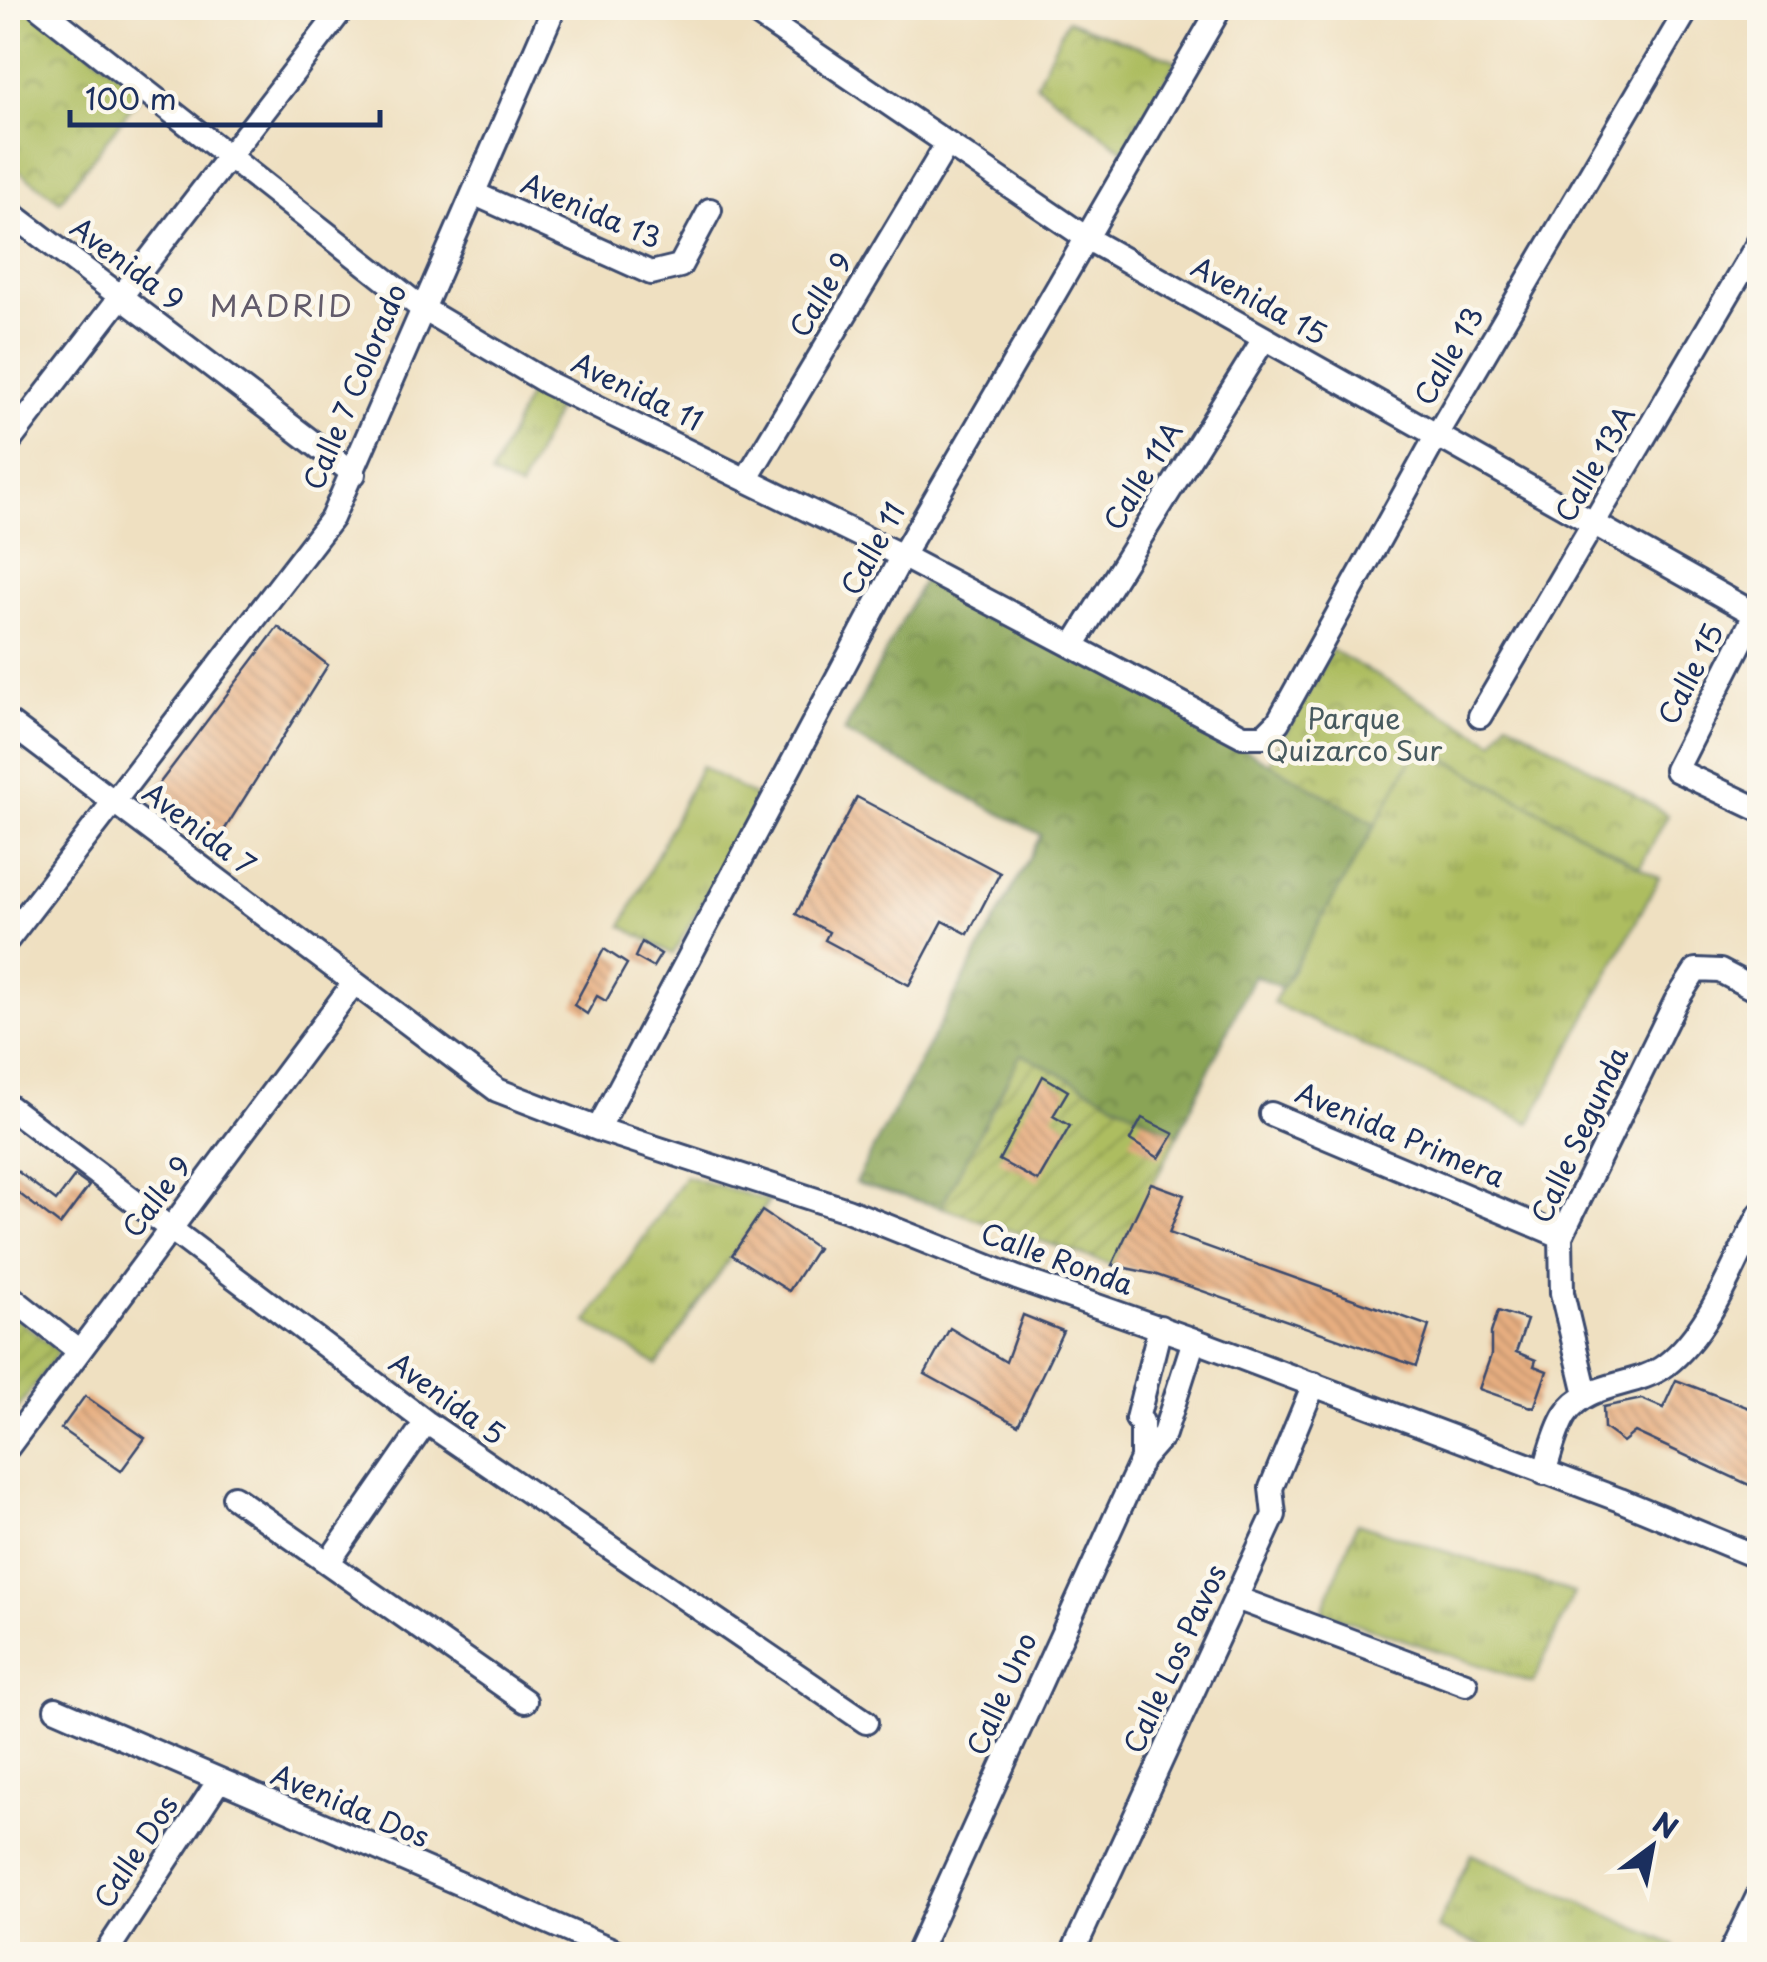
<svg xmlns="http://www.w3.org/2000/svg" width="1767" height="1962" viewBox="0 0 1767 1962" font-family="'Playpen Sans',sans-serif">
<style>
.grass{fill:url(#grass-tufts);stroke:#64765f;stroke-width:2.5}
.forest{fill:url(#forest-crowns);stroke:#526a5a;stroke-width:2.5}
.park{fill:url(#park-crowns);stroke:#64765f;stroke-width:2.5}
.garden{fill:url(#garden-furrows);stroke:#64765f;stroke-width:2.5}
.building{fill:url(#building-back-hatch)}
.lines{fill:none;stroke-linecap:round;stroke-linejoin:round}
.minor-casing{stroke:#3b4a6d;stroke-width:28}
.minor{stroke:#fff;stroke-width:22}
.labels{text-anchor:middle;stroke-width:9;stroke-linejoin:round;paint-order:stroke}
.street-label{font-size:28px;fill:#1b2f5e;stroke:#fbf7ec}
.park-label{font-size:28px;fill:#475a5f;stroke:#fbf7ec}
.neighbourhood-label{font-size:30px;letter-spacing:2.5px;fill:#625b6a;stroke:#fbf7ec}
</style>
<defs>
<pattern id="grass-tufts" width="24" height="20" patternUnits="userSpaceOnUse" patternTransform="scale(2.5)"><rect width="24" height="20" fill="#adbd60"/><path d="M3 7l-1-3M5 7V3M7 7l1-3M15 17l-1-3M17 17v-4M19 17l1-3" fill="none" stroke="#8c9a52"/></pattern>
<pattern id="forest-crowns" width="20" height="18" patternUnits="userSpaceOnUse" patternTransform="scale(2.5)"><rect width="20" height="18" fill="#8aa456"/><path d="M2 6a3 3 0 1 1 6 0M12 15a3 3 0 1 1 6 0" fill="none" stroke="#70864a"/></pattern>
<pattern id="park-crowns" width="20" height="18" patternUnits="userSpaceOnUse" patternTransform="scale(2.5)"><rect width="20" height="18" fill="#adbd60"/><path d="M2 6a3 3 0 1 1 6 0M12 15a3 3 0 1 1 6 0" fill="none" stroke="#8c9a52"/></pattern>
<pattern id="garden-furrows" width="10" height="10" patternUnits="userSpaceOnUse" patternTransform="scale(2.5)"><rect width="10" height="10" fill="#adbd60"/><path d="M-1 1l2-2M0 10L10 0M9 11l2-2" fill="none" stroke="#8c9a52"/></pattern>
<pattern id="building-back-hatch" width="6" height="6" patternUnits="userSpaceOnUse" patternTransform="scale(2.5)"><rect width="6" height="6" fill="#e7ae80"/><path d="M-1 5l2 2M0 0l6 6M5-1l2 2" fill="none" stroke="#ba8e6c"/></pattern>
</defs>
<rect width="100%" height="100%" fill="#fbf7ec"/>
<filter id="ink" filterUnits="userSpaceOnUse"><feTurbulence type="fractalNoise" baseFrequency=".01" numOctaves="2"/><feDisplacementMap in="SourceGraphic" scale="20" xChannelSelector="R" yChannelSelector="G"/><feConvolveMatrix kernelMatrix="1 2 1 2 8 2 1 2 1" color-interpolation-filters="sRGB"/></filter>
<filter id="wash" filterUnits="userSpaceOnUse"><feTurbulence type="fractalNoise" baseFrequency=".0048" numOctaves="4" result="noise"/><feDisplacementMap in="SourceGraphic" scale="40" xChannelSelector="R" yChannelSelector="G"/><feGaussianBlur stdDeviation="2.25" result="paint"/><feColorMatrix in="noise" values="0 0 0 0 0 0 0 0 0 0 0 0 0 0 0 0 0 1.4 0 .05"/><feComposite in="paint" operator="in"/></filter>
<g filter="url(#wash)">
<rect width="100%" height="100%" fill="#efe0c1"/>
<path class="grass" d="M 534,383 L 561,401 L 520,489 L 491,475 Z
M 1419,744 L 1659,878 L 1530,1123 L 1273,1003 Z
M 701,766 L 761,800 L 673,954 L 622,926 Z
M 685,1176 L 769,1201 L 657,1365 L 587,1322 Z
M 1357,1523 L 1574,1593 L 1533,1683 L 1322,1612 Z
M 1471,1854 L 1675,1945 L 1670,1954 L 1500,1954 L 1437,1928 Z"/>
<path class="forest" d="M 940,576 L 1376,824 L 1282,988 L 1254,975 L 1178,1135 L 1021,1054 L 941,1207 L 855,1183 L 1041,835 L 844,732 L 922,582 Z"/>
<path class="park" d="M 13,8 L 32,8 L 143,92 L 60,201 L 8,163 L 8,19 Z
M 1067,20 L 1177,61 L 1123,150 L 1036,84 Z
M 1332,650 L 1494,742 L 1507,720 L 1668,815 L 1640,867 L 1420,744 L 1376,824 L 1269,763 Z"/>
<path class="garden" d="M 1021,1054 L 1178,1135 L 1112,1265 L 941,1207 Z
M 8,1312 L 59,1351 L 8,1422 Z"/>
<g id="blocks">
<path class="building" d="M 278,627 L 328,665 L 218,840 L 159,798 L 159,784 Z
M 857,797 L 1000,873 L 968,934 L 943,921 L 909,985 L 825,940 L 829,932 L 796,914 Z
M 642,942 L 661,954 L 653,967 L 635,957 Z
M 604,949 L 627,964 L 606,1001 L 597,996 L 587,1014 L 574,1005 Z
M 1043,1076 L 1068,1091 L 1053,1116 L 1070,1126 L 1038,1181 L 999,1160 Z
M 1142,1118 L 1174,1134 L 1159,1158 L 1130,1140 Z
M 8,1164 L 56,1201 L 75,1176 L 89,1186 L 60,1225 L 8,1185 Z
M 1151,1183 L 1184,1195 L 1169,1233 L 1429,1326 L 1416,1366 L 1154,1274 L 1112,1265 Z
M 762,1211 L 817,1248 L 789,1291 L 732,1255 Z
M 1498,1311 L 1527,1320 L 1516,1352 L 1536,1360 L 1534,1366 L 1547,1371 L 1534,1408 L 1479,1389 L 1491,1355 L 1491,1333 Z
M 1023,1315 L 1063,1331 L 1018,1425 L 925,1374 L 950,1328 L 1006,1362 Z
M 1676,1380 L 1760,1412 L 1760,1490 L 1635,1432 L 1623,1442 L 1604,1428 L 1603,1407 L 1642,1399 L 1663,1408 Z
M 85,1396 L 145,1438 L 121,1471 L 61,1429 Z"/>
</g>
</g>
<g filter="url(#ink)">
<use href="#blocks" fill-opacity="0" stroke="#3b4a6d" stroke-width="2.5"/>
<g class="lines">
<defs>
<path id="minor" d="M 40,8 L 420,307 L 548,383 L 902,556 L 1243,736 L 1264,736 L 1278,722 L 1437,435 L 1688,8
M 748,8 L 1088,239 L 1760,617
M 475,194 L 651,273 L 680,266 L 710,210
M 8,211 L 354,474
M 8,443 L 343,8
M 747,478 L 947,144
M 1760,605 L 1676,770 L 1760,810
M 1074,644 L 1264,339
M 1480,716 L 1760,240
M 8,722 L 497,1090 L 598,1129 L 847,1210 L 1017,1278 L 1194,1340 L 1620,1500 L 1760,1558
M 8,939 L 332,518 L 554,8
M 8,1106 L 426,1422 L 866,1722
M 1271,1114 L 1561,1236
M 598,1129 L 902,556 L 1220,8
M 8,1295 L 79,1351
M 1586,1394 L 1562,1293 L 1561,1236 L 1676,1001 L 1696,970 L 1720,971 L 1760,992
M 8,1447 L 354,983
M 1142,1459 L 1142,1422 L 1137,1419 L 1160,1327
M 1544,1473 C 1550,1455 1555,1431 1565,1415 C 1586,1381 1636,1388 1666,1365 C 1711,1330 1734,1262 1760,1214
M 234,1497 L 525,1701
M 328,1563 L 426,1422
M 1236,1598 L 1466,1684
M 56,1709 L 622,1954
M 1731,1952 L 1760,1892
M 105,1954 L 218,1782
M 917,1954 L 1142,1459 L 1164,1434 L 1194,1340
M 1072,1954 L 1274,1515 L 1271,1488 L 1314,1384"/>
</defs>
<use href="#minor" class="minor-casing"/>
<use href="#minor" class="minor"/>
</g>
</g>
<g class="labels">
<g class="street-label">
<text transform="translate(591 211) rotate(23)" y="10">Avenida 13</text>
<text transform="translate(127 264) rotate(37)" y="10">Avenida 9</text>
<text transform="translate(821 295) rotate(-59)" y="10">Calle 9</text>
<text transform="translate(1259 301) rotate(29)" y="10">Avenida 15</text>
<text transform="translate(1449 356) rotate(-60)" y="10">Calle 13</text>
<text transform="translate(355 387) rotate(-67)" y="10">Calle 7 Colorado</text>
<text transform="translate(637 392) rotate(26)" y="10">Avenida 11</text>
<text transform="translate(1595 464) rotate(-60)" y="10">Calle 13A</text>
<text transform="translate(1143 476) rotate(-58)" y="10">Calle 11A</text>
<text transform="translate(873 549) rotate(-61)" y="10">Calle 11</text>
<text transform="translate(1691 674) rotate(-63)" y="10">Calle 15</text>
<text transform="translate(199 829) rotate(37)" y="10">Avenida 7</text>
<text transform="translate(1400 1135) rotate(23)" y="10">Avenida Primera</text>
<text transform="translate(1580 1135) rotate(-65)" y="10">Calle Segunda</text>
<text transform="translate(157 1197) rotate(-53)" y="10">Calle 9</text>
<text transform="translate(1057 1259) rotate(20)" y="10">Calle Ronda</text>
<text transform="translate(447 1399) rotate(36)" y="10">Avenida 5</text>
<text transform="translate(1175 1659) rotate(-65)" y="10">Calle Los Pavos</text>
<text transform="translate(1002 1694) rotate(-66)" y="10">Calle Uno</text>
<text transform="translate(350 1806) rotate(23)" y="10">Avenida Dos</text>
<text transform="translate(136 1852) rotate(-57)" y="10">Calle Dos</text>
</g>
<g class="park-label">
<text x="1354" y="729">Parque<tspan x="1354" dy="32">Quizarco Sur</tspan></text>
</g>
<g class="neighbourhood-label">
<text x="282" y="317">MADRID</text>
</g>
</g>
<rect width="1767" height="1962" fill="none" stroke="#fbf7ec" stroke-width="40"/>
<g transform="translate(1652 1847) rotate(32)" stroke="#fbf7ec" stroke-width="8" paint-order="stroke">
<path d="M0-8L18 38L0 25L-18 38Z" fill="#1b2f5e"/>
<text y="-15" font-size="28" font-weight="bold" text-anchor="middle" fill="#1b2f5e">N</text>
</g>
<path d="M70 110v15h310v-15" fill="none" stroke="#1b2f5e" stroke-width="5"/>
<text x="85" y="110" font-size="30" fill="#1b2f5e" stroke="#fbf7ec" stroke-width="8" paint-order="stroke">100 m</text>
</svg>
